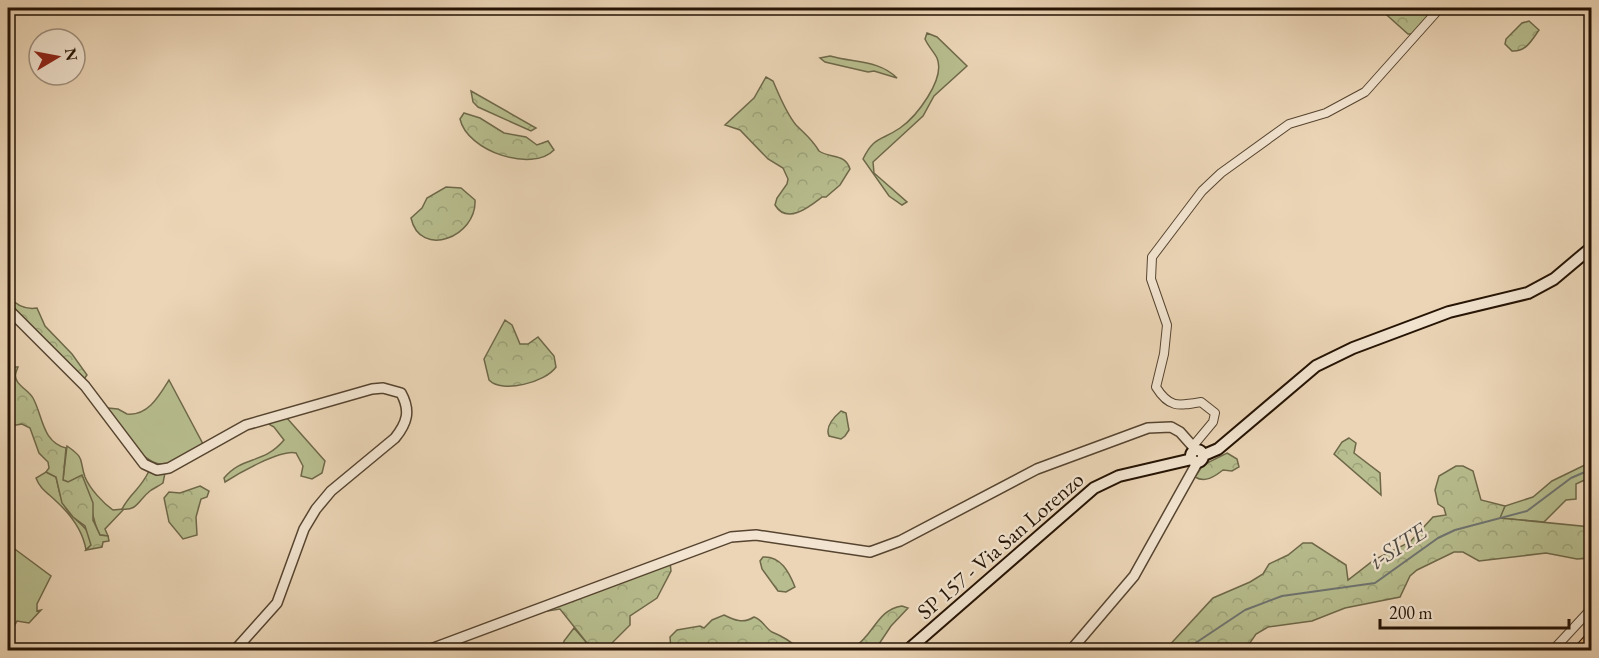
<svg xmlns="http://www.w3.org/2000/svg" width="1599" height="658" viewBox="0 0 1599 658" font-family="'EB Garamond',serif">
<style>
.green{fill:#b7bd8e;stroke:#6e6849;stroke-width:1.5}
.forest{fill:url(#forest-crowns);stroke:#6e6849;stroke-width:1.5}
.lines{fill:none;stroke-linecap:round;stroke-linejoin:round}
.stream{stroke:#6e7471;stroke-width:2}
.minor-casing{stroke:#564430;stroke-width:10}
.tertiary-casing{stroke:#564430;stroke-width:12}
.secondary-casing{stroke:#251304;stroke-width:14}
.motorway-casing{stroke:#251304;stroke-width:16}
.minor{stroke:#f2e4d0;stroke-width:8}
.tertiary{stroke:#f2e4d0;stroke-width:9}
.secondary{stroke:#f2e4d0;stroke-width:10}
.motorway{stroke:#e6ba7b;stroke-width:14}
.labels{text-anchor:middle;stroke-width:4.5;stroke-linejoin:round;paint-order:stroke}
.street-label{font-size:22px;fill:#251304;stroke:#f2e4d0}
.water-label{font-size:24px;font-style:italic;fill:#504c44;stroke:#f2e4d0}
</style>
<defs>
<pattern id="forest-crowns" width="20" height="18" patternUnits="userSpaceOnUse" patternTransform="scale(1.5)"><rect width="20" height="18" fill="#b7bd8e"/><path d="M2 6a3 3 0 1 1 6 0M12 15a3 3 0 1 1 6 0" fill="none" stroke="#9da279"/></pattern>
</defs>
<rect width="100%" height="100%" fill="#ebd5b6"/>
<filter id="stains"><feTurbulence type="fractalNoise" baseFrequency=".00333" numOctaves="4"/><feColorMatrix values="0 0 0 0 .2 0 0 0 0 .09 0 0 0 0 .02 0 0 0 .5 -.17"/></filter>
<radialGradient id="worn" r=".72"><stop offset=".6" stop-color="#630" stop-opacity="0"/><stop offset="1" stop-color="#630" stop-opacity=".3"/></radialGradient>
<path class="green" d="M 927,33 L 937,37 L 967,66 L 934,96 L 923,116 L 873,162 L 874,173 L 907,202 L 902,205 L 889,196 L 863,159 C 874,136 881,141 900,128 C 916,117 946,79 937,58 C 934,52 928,46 925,39 Z
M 830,56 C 855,63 879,60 897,78 L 874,71 L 868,72 L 825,62 L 820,58 Z
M 169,380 L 203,444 C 193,450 182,459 170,463 C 144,473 121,426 107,408 L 118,409 L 127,414 C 148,416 159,396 169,380 Z
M 286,417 L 325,461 L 322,473 L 312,479 L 301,476 L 303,466 L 296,453 C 281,449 239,473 225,482 L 224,478 C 243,455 263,465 284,440 L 274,427 L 267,423 Z
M 67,446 C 86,459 79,460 85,477 C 90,489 103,503 113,510 L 124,509 L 105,529 L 108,536 L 100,535 C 90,517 93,501 83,481 L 68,482 L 63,480 Z
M 1591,462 L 1591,477 L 1576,484 L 1576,499 L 1566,500 L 1544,522 L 1499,518 L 1505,506 L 1533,497 L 1552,481 Z
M 46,472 L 56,477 C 59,488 59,498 66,508 C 74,523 91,525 91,545 L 86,550 C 83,531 71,515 57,502 C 48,493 40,489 36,478 Z
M 8,544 L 51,576 L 37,604 L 37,611 L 41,610 L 29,623 L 17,621 L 8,636 Z
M 574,628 L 587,643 L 606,649 L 562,650 L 564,641 Z"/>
<path class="forest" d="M 1379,8 L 1438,8 L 1412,34 L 1408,34 Z
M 1529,21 L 1539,30 C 1532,40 1526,52 1512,51 L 1505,44 L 1506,39 L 1522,23 Z
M 766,77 L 773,81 C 779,95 786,113 796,125 C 805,134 812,139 819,151 C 831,159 845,153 850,169 L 840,185 L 826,197 L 822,197 C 809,207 787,225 775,205 L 777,198 L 787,184 L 788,179 L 783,168 L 768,159 L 740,130 L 725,125 L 754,98 Z
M 471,91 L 536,128 L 531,131 L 478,107 L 473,102 Z
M 464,113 L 480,118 L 504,133 L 526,137 L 537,145 L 548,141 L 554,150 C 532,173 467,151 460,119 Z
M 446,187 L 461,188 L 475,200 C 477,237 420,259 411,218 L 422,208 L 427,198 Z
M 8,296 C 15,304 25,310 37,308 L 45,326 L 72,354 L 87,375 L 84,379 L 8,302 Z
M 505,320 L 512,325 L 520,344 L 528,344 L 538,337 L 554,356 L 556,367 C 546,382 502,394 489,380 L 484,359 Z
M 8,367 L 18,367 C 16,372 14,376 17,381 C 20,387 29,391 33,398 C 43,416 42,442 66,448 L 63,480 L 68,482 L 82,475 L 93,503 L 93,520 L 100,535 L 108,536 L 109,541 L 103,542 L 102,547 L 86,550 L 91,545 L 85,526 L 73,517 L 62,503 L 56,477 L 46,472 L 49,468 L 48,462 L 39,453 L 30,428 L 22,424 L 10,426 L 14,412 L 8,403 Z
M 841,411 L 846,413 L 849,430 L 845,436 L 841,439 L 829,436 C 825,427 834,417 841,411 Z
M 1349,438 L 1356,443 L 1354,453 L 1380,473 L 1381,495 L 1334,454 L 1342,442 Z
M 1227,453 L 1237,459 L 1239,467 L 1232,471 L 1223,470 C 1214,477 1205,483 1195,477 L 1203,465 Z
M 1456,466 L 1463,466 L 1473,471 L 1481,500 L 1505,506 L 1500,518 L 1591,527 L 1591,558 L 1577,559 L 1546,553 L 1479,561 L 1463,552 L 1454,552 L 1417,570 L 1410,576 L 1400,597 L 1345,608 L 1312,621 L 1268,627 L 1256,634 L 1245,650 L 1165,650 L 1213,598 L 1250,582 L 1263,574 L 1269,564 L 1288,555 L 1303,543 L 1312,543 L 1346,565 L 1348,580 L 1374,560 L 1410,542 L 1433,517 L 1446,515 L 1444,508 L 1438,504 L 1435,490 L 1439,476 Z
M 149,471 L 165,473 L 163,483 C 159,486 154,488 150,491 C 138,500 138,511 122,509 C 131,492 140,490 149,471 Z
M 200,486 L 209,491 L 207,497 L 201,499 L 196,517 L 197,535 L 183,539 L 169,522 L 164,498 L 169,492 L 180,493 Z
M 763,557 C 781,556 789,572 795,587 L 786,592 L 778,591 L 762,569 L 760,561 Z
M 670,562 L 671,571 L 657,598 L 630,616 L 630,625 L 606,649 L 587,643 L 560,609 L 548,611 L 547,606 Z
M 902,606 L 908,608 L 891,626 L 875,650 L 828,650 L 833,645 L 853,648 C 874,636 876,610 902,606 Z
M 724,615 C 734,620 743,624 754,617 C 763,620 765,628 772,632 C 784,637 790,641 800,650 L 671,650 L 670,637 L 677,630 L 700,626 L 704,628 L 712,620 Z"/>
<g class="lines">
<path class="stream" d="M 1185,650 L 1245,610 L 1282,596 L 1375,583 L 1438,538 L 1455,530 L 1527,511 L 1571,478 L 1592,469"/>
<defs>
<path id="minor" d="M 1193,446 L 1213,422 L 1215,413 L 1201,402 C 1178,406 1169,408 1156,387 L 1164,354 L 1167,325 L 1151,279 L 1152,257 L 1202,191 L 1221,173 L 1289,124 L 1326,113 L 1365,92 L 1440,8
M 1553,650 L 1592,608"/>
<path id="tertiary" d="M 8,309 L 85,386 L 144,464 L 157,470 L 169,468 L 246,425 L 372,389 L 383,388 L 401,393 C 411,411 407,423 395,438 L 331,491 L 316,509 L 304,529 L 277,603 L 235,650
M 428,650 L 731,537 L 756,535 L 870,552 L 900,541 L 1037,469 L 1148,428 L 1171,427 L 1180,432 L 1196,450
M 1071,650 L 1134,576 L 1197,463"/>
<path id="secondary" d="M1191 456a6 6 0 1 1 12 0a6 6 0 1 1-12 0Z
M 1204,455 L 1218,449 L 1316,366 L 1353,348 L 1449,312 L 1528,293 L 1554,279 L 1592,247
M 908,650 L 1094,488 L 1119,476 L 1192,459"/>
<path id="motorway" d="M 1582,650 L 1592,639"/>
</defs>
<use href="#minor" class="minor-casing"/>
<use href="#tertiary" class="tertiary-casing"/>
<use href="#secondary" class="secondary-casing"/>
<use href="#motorway" class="motorway-casing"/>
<use href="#minor" class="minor"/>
<use href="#tertiary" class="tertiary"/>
<use href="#secondary" class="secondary"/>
<use href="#motorway" class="motorway"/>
</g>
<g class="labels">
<g class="street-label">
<text transform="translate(1000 545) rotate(-41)" y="8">SP 157 - Via San Lorenzo</text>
</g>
<g class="water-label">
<text transform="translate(1398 546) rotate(-33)" y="8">i-SITE</text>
</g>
</g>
<rect width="1599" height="658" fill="none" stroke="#ebd5b6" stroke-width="30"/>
<rect x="9" y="9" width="1581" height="640" fill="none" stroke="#251304" stroke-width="3"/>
<rect x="15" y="15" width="1569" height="628" fill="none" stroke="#251304" stroke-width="1.5"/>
<g transform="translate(57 57) rotate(80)"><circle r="28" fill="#f2e4d0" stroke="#a0907e" stroke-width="1.5"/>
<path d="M0-4.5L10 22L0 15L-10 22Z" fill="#8f2418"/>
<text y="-9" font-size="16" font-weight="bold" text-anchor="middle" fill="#251304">N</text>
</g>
<path d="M1380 619v9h189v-9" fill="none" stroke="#251304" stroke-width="3"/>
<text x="1389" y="619" font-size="18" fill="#251304" stroke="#f2e4d0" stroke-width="4.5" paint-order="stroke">200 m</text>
<rect width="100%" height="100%" filter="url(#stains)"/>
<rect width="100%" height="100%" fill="url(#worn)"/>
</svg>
